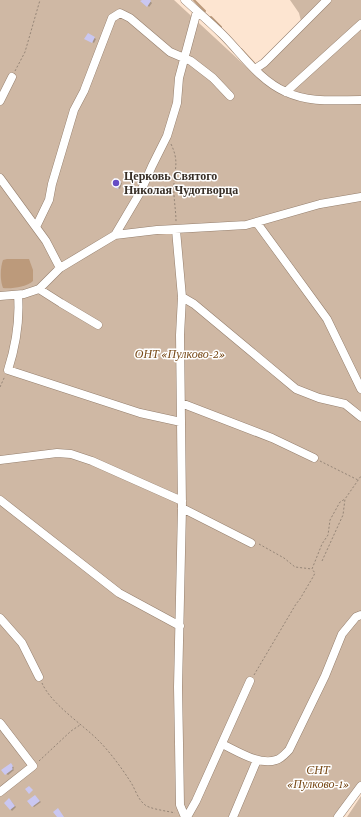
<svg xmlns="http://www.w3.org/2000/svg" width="361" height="817" viewBox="0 0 361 817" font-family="'Crimson Pro',serif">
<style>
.green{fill:#cfb8a4}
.water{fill:#bc9a7b}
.shadow{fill:#0003}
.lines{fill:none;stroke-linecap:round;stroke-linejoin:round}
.stream{stroke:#bc9a7b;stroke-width:2}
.building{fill:#cac7f1}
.minor-casing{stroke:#957f6d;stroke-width:9}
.path{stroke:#958577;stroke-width:1;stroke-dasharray:2 2;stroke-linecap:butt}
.minor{stroke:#fff;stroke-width:8}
.poi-dot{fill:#664cc5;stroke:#fff;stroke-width:1.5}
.labels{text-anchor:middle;stroke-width:3;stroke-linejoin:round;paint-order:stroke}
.poi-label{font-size:12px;font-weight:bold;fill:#372e26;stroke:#fff;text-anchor:start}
.park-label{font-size:12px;font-style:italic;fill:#774917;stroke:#fff}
</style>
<rect width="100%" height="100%" fill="#fde5d1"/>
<path class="green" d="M 0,0 L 174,0 L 254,74 L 303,29 L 299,13 L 290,0 L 361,0 L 361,786 L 338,817 L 0,817 Z
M 361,796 L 361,817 L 347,817 Z"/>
<path class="water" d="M 7,259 L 29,259 L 33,270 L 33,281 C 27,287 11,289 3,288 C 0,281 0,268 3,260 Z"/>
<path class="shadow" d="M 143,0 L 149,0 L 152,3 L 149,7 Z
M 88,34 L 96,39 L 94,43 L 86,38 Z
M 115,180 L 122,183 L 120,189 L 113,185 Z
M 12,765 L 14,768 L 13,769 L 14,770 L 8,775 L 3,771 Z
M 35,796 L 41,802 L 34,807 L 33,806 Z
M 11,801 L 16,807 L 12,811 L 5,803 Z"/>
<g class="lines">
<path class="stream" d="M 194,0 L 205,11
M 211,17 L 221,27
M 241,49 L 254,63"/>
</g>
<path class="building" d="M 142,0 L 150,0 L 151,1 L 147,7 L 140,1 Z
M 88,33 L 95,37 L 92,43 L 84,39 Z
M 114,178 L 121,181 L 118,189 L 112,186 Z
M 11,763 L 13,766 L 12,768 L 13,769 L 5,775 L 1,770 Z
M 29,786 L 33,790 L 29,794 L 25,789 Z
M 35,795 L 40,801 L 32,807 L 27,801 Z
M 9,798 L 15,806 L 10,810 L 4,803 Z
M 58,808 L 64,817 L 57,817 L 53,812 Z"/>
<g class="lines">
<defs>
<path id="minor" d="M 185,0 C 198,12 211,23 223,35 C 242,54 260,81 286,92 C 309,103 336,100 361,100
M 255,69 L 264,63 L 327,0
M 286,92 L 361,24
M 0,101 L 12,77
M 0,178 L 46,241 L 60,268
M 257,223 L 327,319 L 361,389
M 36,227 L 49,200 L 52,184 L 74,110 L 84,91 L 112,18 L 120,13 L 130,18 L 170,52 L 191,61 L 213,78 L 230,96
M 176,230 L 182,297 L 180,335 L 182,508 L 178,687 L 179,743 L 180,805 L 185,817
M 115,235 L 141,191 L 152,166 L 167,136 L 177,103 L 179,78 L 197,11
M 39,289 L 61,303 L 98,325
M 18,295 C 20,321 16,345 8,370 L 140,413 L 181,422
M 0,296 L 24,294 L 39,289 L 60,268 L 115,235 L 157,230 L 246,225 L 320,204 L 361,197
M 182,297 L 194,304 L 296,389 L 319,398 L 345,404 L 361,417
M 181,403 L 272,438 L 314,458
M 0,460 L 57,453 L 71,454 L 92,461 L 182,501
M 0,500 L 119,593 L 180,626
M 182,508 L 251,543
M 0,618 L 22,643 L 39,677
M 0,723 L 33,766 L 0,792
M 222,744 C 237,751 260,766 276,760 C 281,759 285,754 289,750 L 325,676 L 342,634 L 356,617 L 361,615
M 187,817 L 196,801 L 250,681
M 233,817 L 257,760
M 338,817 L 361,786"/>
</defs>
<use href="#minor" class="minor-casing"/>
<path class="path" d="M 15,71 L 25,52 L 40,0
M 171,144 C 179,161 175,167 174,184 C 173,196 176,209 176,222
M 0,387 L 5,376
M 320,461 L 358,480
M 259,544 L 284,558 L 295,567 L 312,569
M 322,561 L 343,515 L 345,499 L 361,476
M 254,675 L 296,604 L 300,599 L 313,577 L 315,573 L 312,569 L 322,544 L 328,535 L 330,520 L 340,502 L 345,499
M 42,683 C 51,704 82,724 98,740 C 109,751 121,767 130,781 C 135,788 137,798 144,804 C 148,809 168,811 175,813
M 39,761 L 71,731 L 80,725"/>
<use href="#minor" class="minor"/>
</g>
<circle class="poi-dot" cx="116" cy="183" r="4"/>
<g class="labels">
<g class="poi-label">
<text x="124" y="180">Церковь Святого<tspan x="124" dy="14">Николая Чудотворца</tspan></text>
</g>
<g class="park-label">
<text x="180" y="358">ОНТ «Пулково-2»</text>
<text x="318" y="774">СНТ<tspan x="318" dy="14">«Пулково-1»</tspan></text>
</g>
</g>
</svg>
